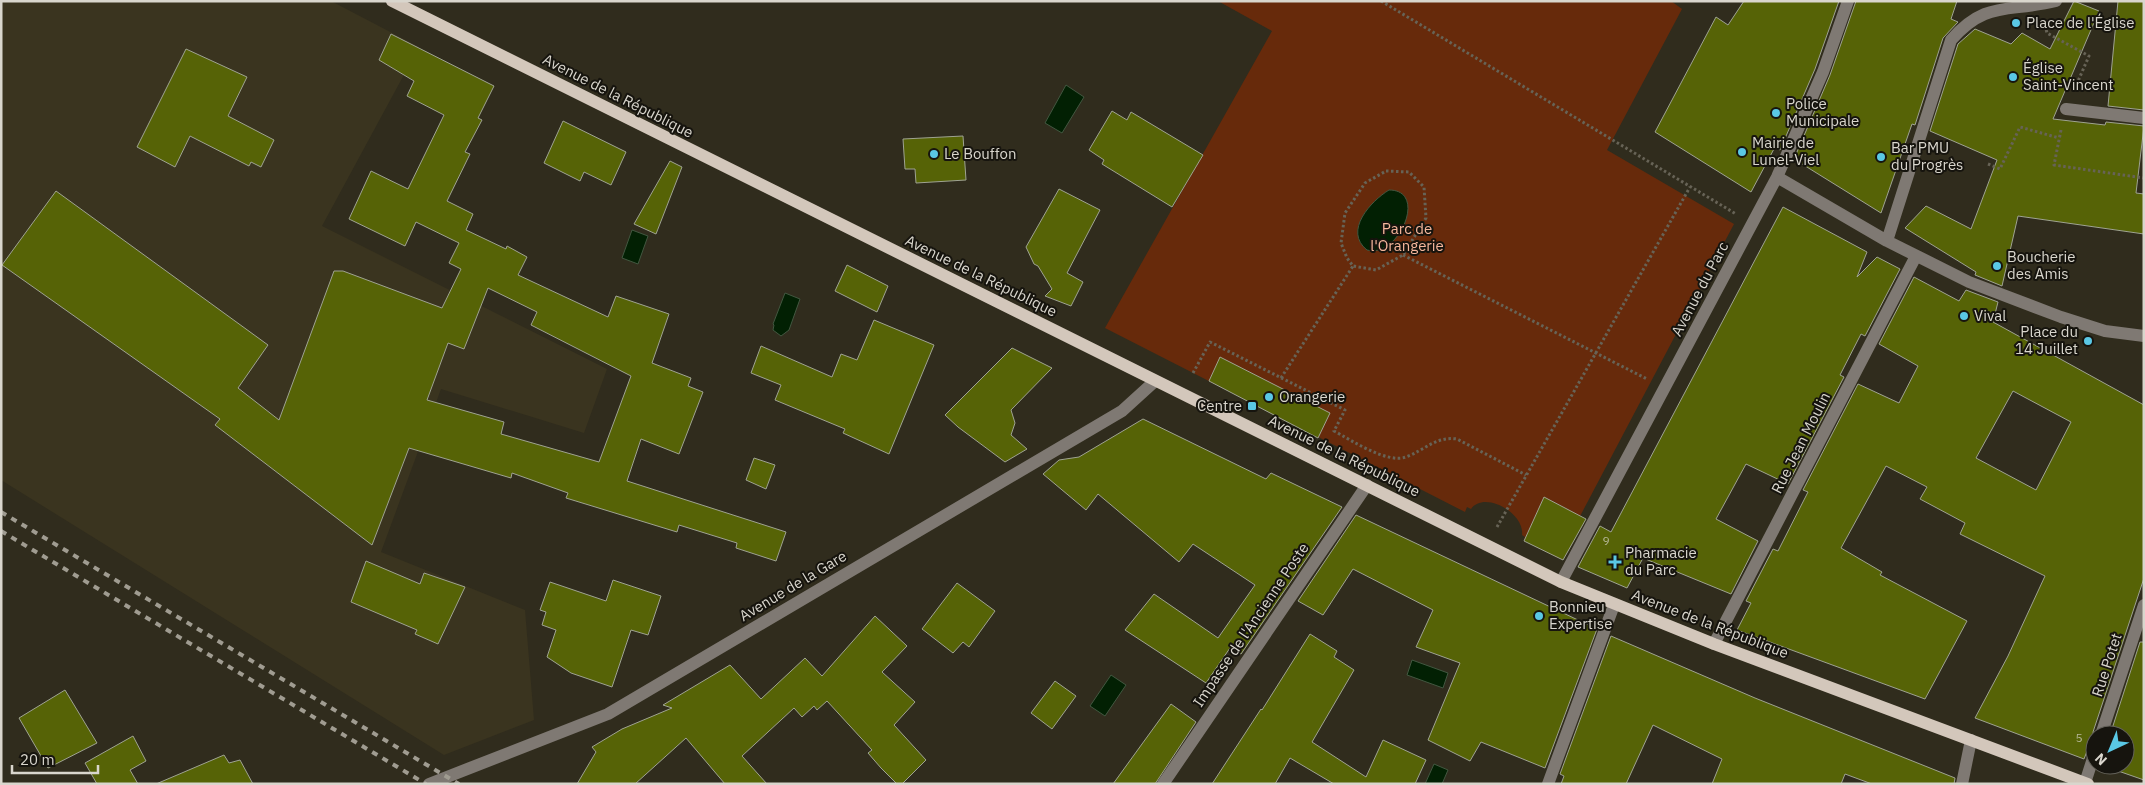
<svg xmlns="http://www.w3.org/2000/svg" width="2145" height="785" viewBox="0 0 2145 785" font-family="'IBM Plex Sans',sans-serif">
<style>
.built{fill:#3a341f}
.green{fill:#672a0b}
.water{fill:#022003;stroke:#425740}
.building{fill:#566306;stroke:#9fa392;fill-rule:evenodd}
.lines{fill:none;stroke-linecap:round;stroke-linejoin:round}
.path{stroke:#676356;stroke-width:3;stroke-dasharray:2.5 2.5;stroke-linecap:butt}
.minor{stroke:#7f7973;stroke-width:12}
.major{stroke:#d3c7bb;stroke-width:12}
.rail{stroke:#a09c91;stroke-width:4;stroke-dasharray:6 6;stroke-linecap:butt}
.poi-dot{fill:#5ac8e5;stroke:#16140e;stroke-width:2}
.labels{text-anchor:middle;stroke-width:4;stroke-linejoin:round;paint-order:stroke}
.number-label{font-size:12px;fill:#b8b99b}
.poi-label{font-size:15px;fill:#d9d6cd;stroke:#16140e;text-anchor:start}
.street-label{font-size:15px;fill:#d9d6cd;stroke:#16140e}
.park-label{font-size:15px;fill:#f5b69b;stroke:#16140e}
</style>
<rect width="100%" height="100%" fill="#302c1d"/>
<path class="built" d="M 1,1 L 331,1 L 419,47 L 322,226 L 607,369 L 584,433 L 441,389 L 381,552 L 525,610 L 534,720 L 444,755 L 1,480 Z"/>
<path class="green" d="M 1218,1 L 1671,1 L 1682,9 L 1607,150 L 1734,224 L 1558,558 L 1524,540 L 1525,537 L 1522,535 C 1525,513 1484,490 1471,509 L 1467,507 L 1465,512 L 1105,328 L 1272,31 Z"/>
<path class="water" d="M 1066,85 L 1084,97 L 1062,133 L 1045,123 Z
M 1389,190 C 1429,190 1398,259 1367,250 C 1343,231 1371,201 1389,190 Z
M 632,230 L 648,236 L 638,264 L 622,258 Z
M 785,293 L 800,299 L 789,330 L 781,336 L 773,330 L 774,325 L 773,324 Z
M 1412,660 L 1448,673 L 1443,688 L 1407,675 Z
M 1111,675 L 1126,685 L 1105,716 L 1090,706 Z
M 1434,764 L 1448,770 L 1442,784 L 1425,784 Z"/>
<path class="building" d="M 1744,1 L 1839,1 L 1815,69 L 1780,150 L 1775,147 L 1751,192 L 1655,132 L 1716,17 L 1728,25 Z
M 1856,1 L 1957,1 L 1951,19 L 1958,22 L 1943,38 L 1915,125 L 1912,124 L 1881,213 L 1794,159 L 1830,75 Z
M 2074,1 L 2099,11 L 2053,119 L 2105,125 L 2106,122 L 2144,126 L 2136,193 L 2144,194 L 2144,234 L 2018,216 L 2002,286 L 1975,275 L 1976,272 L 1905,228 L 1926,206 L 1971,229 L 1997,160 L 1930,131 L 1958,44 L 1975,29 L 2011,44 L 2022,33 L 2050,49 Z
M 2118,1 L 2144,1 L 2144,110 L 2108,106 Z
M 391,34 L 494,86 L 478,118 L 482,120 L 465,152 L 470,154 L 447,201 L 473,214 L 466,230 L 506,249 L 507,246 L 527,257 L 518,275 L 608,317 L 616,296 L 669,314 L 652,363 L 691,378 L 688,386 L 703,392 L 679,454 L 641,439 L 627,481 L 786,532 L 776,561 L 736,548 L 737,543 L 679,525 L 677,532 L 566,498 L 568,493 L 512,473 L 511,478 L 409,448 L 372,545 L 215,425 L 220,419 L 2,265 L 56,191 L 268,345 L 238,388 L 279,420 L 334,271 L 343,271 L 442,308 L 461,269 L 449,263 L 459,243 L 416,222 L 405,246 L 349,219 L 371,171 L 408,189 L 444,115 L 407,96 L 414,81 L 379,60 ZM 488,288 L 537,312 L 531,325 L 631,376 L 599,462 L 501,434 L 504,422 L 427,400 L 448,343 L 464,349 Z
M 186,49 L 247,77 L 228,116 L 274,140 L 261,167 L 251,162 L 249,166 L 190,136 L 175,167 L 137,147 Z
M 1112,111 L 1127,120 L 1131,112 L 1203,155 L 1172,207 L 1102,164 L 1104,160 L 1089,150 Z
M 563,121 L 626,152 L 611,185 L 584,172 L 580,181 L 544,163 Z
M 963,136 L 966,180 L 916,183 L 915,169 L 905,169 L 903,139 Z
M 670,161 L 682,167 L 656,234 L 634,224 Z
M 1059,189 L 1100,210 L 1067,273 L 1083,282 L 1071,306 L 1045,296 L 1052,289 L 1038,266 L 1034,264 L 1026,247 Z
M 1783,207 L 1867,252 L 1857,277 L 1877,257 L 1900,269 L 1865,336 L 1861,334 L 1840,375 L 1844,377 L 1788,484 L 1746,464 L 1716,519 L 1758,541 L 1731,594 L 1643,558 L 1627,588 L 1578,567 L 1600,526 L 1611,532 Z
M 847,265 L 888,286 L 877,312 L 835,291 Z
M 1914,277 L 1959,301 L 1966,290 L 1998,302 L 1993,322 L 2144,405 L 2144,578 L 2093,732 L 2095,744 L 2089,746 L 2084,759 L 1975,718 L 2008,656 L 2045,576 L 1960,534 L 1965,523 L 1920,499 L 1927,487 L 1886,466 L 1841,548 L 1882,572 L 1880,575 L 1967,621 L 1925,699 L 1737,630 L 1751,603 L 1746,601 L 1773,549 L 1778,551 L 1808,492 L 1803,490 L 1858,384 L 1899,403 L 1918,366 L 1879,344 ZM 2013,391 L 2071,422 L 2036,490 L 1976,458 Z
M 874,320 L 934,345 L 889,454 L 843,433 L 845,429 L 775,400 L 781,385 L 751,373 L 761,346 L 832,377 L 841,354 L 857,360 Z
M 1012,348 L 1052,368 L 1011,410 L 1015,423 L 1011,435 L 1027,449 L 1005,462 L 958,427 L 945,415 Z
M 1220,357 L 1330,413 L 1318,438 L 1209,381 Z
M 1143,419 L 1266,479 L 1271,473 L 1342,507 L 1241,654 L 1230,648 L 1206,683 L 1125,630 L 1154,594 L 1218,638 L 1255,585 L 1193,544 L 1179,562 L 1098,494 L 1086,510 L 1043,474 L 1059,460 L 1079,457 Z
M 754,458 L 775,465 L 766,489 L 746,480 Z
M 1544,497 L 1586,519 L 1563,560 L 1524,541 Z
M 1356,515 L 1597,629 L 1545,768 L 1481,742 L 1470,761 L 1428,740 L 1460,663 L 1416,647 L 1433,610 L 1353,569 L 1323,615 L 1298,601 Z
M 366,561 L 420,584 L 424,573 L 465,587 L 438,644 L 415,634 L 417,630 L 351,602 Z
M 613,580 L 661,596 L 648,635 L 631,630 L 612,687 L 571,673 L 547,657 L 556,630 L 542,625 L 546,612 L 540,610 L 550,582 L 606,601 Z
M 957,583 L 995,611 L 969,647 L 963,642 L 953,653 L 922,629 Z
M 875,616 L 907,646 L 882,672 L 915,702 L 894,725 L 926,760 L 902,784 L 897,784 L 881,768 L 868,753 L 872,750 L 827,701 L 817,710 L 814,706 L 802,717 L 794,708 L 742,756 L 767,784 L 725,784 L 686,738 L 635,784 L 577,784 L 596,752 L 592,747 L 622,729 L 672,708 L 663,705 L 730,665 L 761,699 L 805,658 L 822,676 Z
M 1310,634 L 1337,651 L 1334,657 L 1354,670 L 1312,742 L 1366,777 L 1383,740 L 1426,760 L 1415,784 L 1334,784 L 1290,758 L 1275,784 L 1212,784 L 1261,709 L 1262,710 Z
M 1611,636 L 1755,698 L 1955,778 L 1954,784 L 1872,784 L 1845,774 L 1841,784 L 1712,784 L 1722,759 L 1653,725 L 1626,784 L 1561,784 L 1564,776 L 1560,774 Z
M 2140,642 L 2144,642 L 2144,780 L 2101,765 L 2125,765 L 2125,735 L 2110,735 Z
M 1055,681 L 1076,696 L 1052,729 L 1031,713 Z
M 65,690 L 97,743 L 48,768 L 19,718 Z
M 1171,704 L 1196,722 L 1155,784 L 1113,784 Z
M 133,736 L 146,761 L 130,770 L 138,784 L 97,784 L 85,763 Z
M 224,755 L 229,763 L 240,760 L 253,784 L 156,784 Z"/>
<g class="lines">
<path class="path" d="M 1381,1 L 1736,214
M 2045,25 L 2047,33 L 2089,56 L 2075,88
M 2061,130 L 2054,165 L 2144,178
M 1988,164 L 2000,169 L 2020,127 L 2059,138
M 1386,171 L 1409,172 L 1424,187 L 1426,218 L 1403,255 L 1376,270 L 1353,266 L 1347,258 L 1341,243 L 1345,213 L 1365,183 Z
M 1403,255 L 1647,379
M 1193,373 L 1210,342 L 1345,410 L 1334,431 C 1351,440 1387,464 1406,457 C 1425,450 1436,436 1457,439 L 1526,475
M 1281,378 L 1353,266
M 1497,527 L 1690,187"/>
<path class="minor" d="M 2066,109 L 2144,118
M 1777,177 L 1887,241 L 1969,282 L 2061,317 L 2105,331 L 2144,336
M 1887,241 L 1951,40 C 1986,0 2007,13 2056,1
M 1561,582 L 1777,177 L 1823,72 L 1848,1
M 1714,644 L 1916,256
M 2101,735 L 2144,605
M 2085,783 L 2095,752
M 429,784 L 608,714 L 1122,411 L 1155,381
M 1163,784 L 1367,485
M 1548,784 L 1614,605
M 1962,784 L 1971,740"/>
<path class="major" d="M 392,1 L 1561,582 L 1714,644 L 2088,784"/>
<path class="rail" d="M 1,512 L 459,784
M 1,531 L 426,784"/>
</g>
<g class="poi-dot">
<circle cx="2016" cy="23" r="5"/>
<circle cx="2013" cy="77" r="5"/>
<circle cx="1776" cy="113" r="5"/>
<circle cx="1742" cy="152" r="5"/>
<circle cx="934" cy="154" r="5"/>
<circle cx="1881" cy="157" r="5"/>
<circle cx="1997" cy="266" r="5"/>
<circle cx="1964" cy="316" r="5"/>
<circle cx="2088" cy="341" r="5"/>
<circle cx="1269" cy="397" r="5"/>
<rect x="1247" y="401" width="10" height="10" rx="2.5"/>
<path d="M1612.5 554.5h5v5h5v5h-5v5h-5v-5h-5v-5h5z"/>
<circle cx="1539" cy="616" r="5"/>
</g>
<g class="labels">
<g class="number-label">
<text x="1606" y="545">9</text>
<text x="2079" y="742">5</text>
</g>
<g class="poi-label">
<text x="2026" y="28">Place de l'Église</text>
<text x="2023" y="73">Église<tspan x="2023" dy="17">Saint-Vincent</tspan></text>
<text x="1786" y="109">Police<tspan x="1786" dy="17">Municipale</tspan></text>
<text x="1752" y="148">Mairie de<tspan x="1752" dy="17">Lunel-Viel</tspan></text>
<text x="1891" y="153">Bar PMU<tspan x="1891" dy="17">du Progrès</tspan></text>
<text x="944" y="159">Le Bouffon</text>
<text x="2007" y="262">Boucherie<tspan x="2007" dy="17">des Amis</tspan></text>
<text x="1974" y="321">Vival</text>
<text x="2078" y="337" text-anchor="end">Place du<tspan x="2078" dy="17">14 Juillet</tspan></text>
<text x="1279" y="402">Orangerie</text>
<text x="1242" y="411" text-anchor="end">Centre</text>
<text x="1625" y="558">Pharmacie<tspan x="1625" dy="17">du Parc</tspan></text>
<text x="1549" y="612">Bonnieu<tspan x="1549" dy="17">Expertise</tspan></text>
</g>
<g class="street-label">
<text transform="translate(618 96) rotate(27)" y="5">Avenue de la République</text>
<text transform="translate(981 276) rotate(26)" y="5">Avenue de la République</text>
<text transform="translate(1700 289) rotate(-62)" y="5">Avenue du Parc</text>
<text transform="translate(1801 443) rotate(-63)" y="5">Rue Jean Moulin</text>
<text transform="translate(1344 456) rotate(26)" y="5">Avenue de la République</text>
<text transform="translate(793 586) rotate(-31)" y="5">Avenue de la Gare</text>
<text transform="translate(1710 624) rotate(21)" y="5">Avenue de la République</text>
<text transform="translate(1251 625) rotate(-56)" y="5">Impasse de l'Ancienne Poste</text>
<text transform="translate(2107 665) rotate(-72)" y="5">Rue Potet</text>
</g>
<g class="park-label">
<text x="1407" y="234">Parc de<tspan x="1407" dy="17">l'Orangerie</tspan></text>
</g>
</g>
<rect width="2145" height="785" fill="none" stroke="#d9d6cd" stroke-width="5"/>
<g transform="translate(2110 750) rotate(224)"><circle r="24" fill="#16140e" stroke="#64625a"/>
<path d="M0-4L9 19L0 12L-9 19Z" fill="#5ac8e5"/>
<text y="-8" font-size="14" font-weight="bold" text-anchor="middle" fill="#d9d6cd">N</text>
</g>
<path d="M12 765v8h86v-8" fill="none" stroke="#d9d6cd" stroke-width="2.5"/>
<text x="20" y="765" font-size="15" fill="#d9d6cd" stroke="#16140e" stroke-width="4" paint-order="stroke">20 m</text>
</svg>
